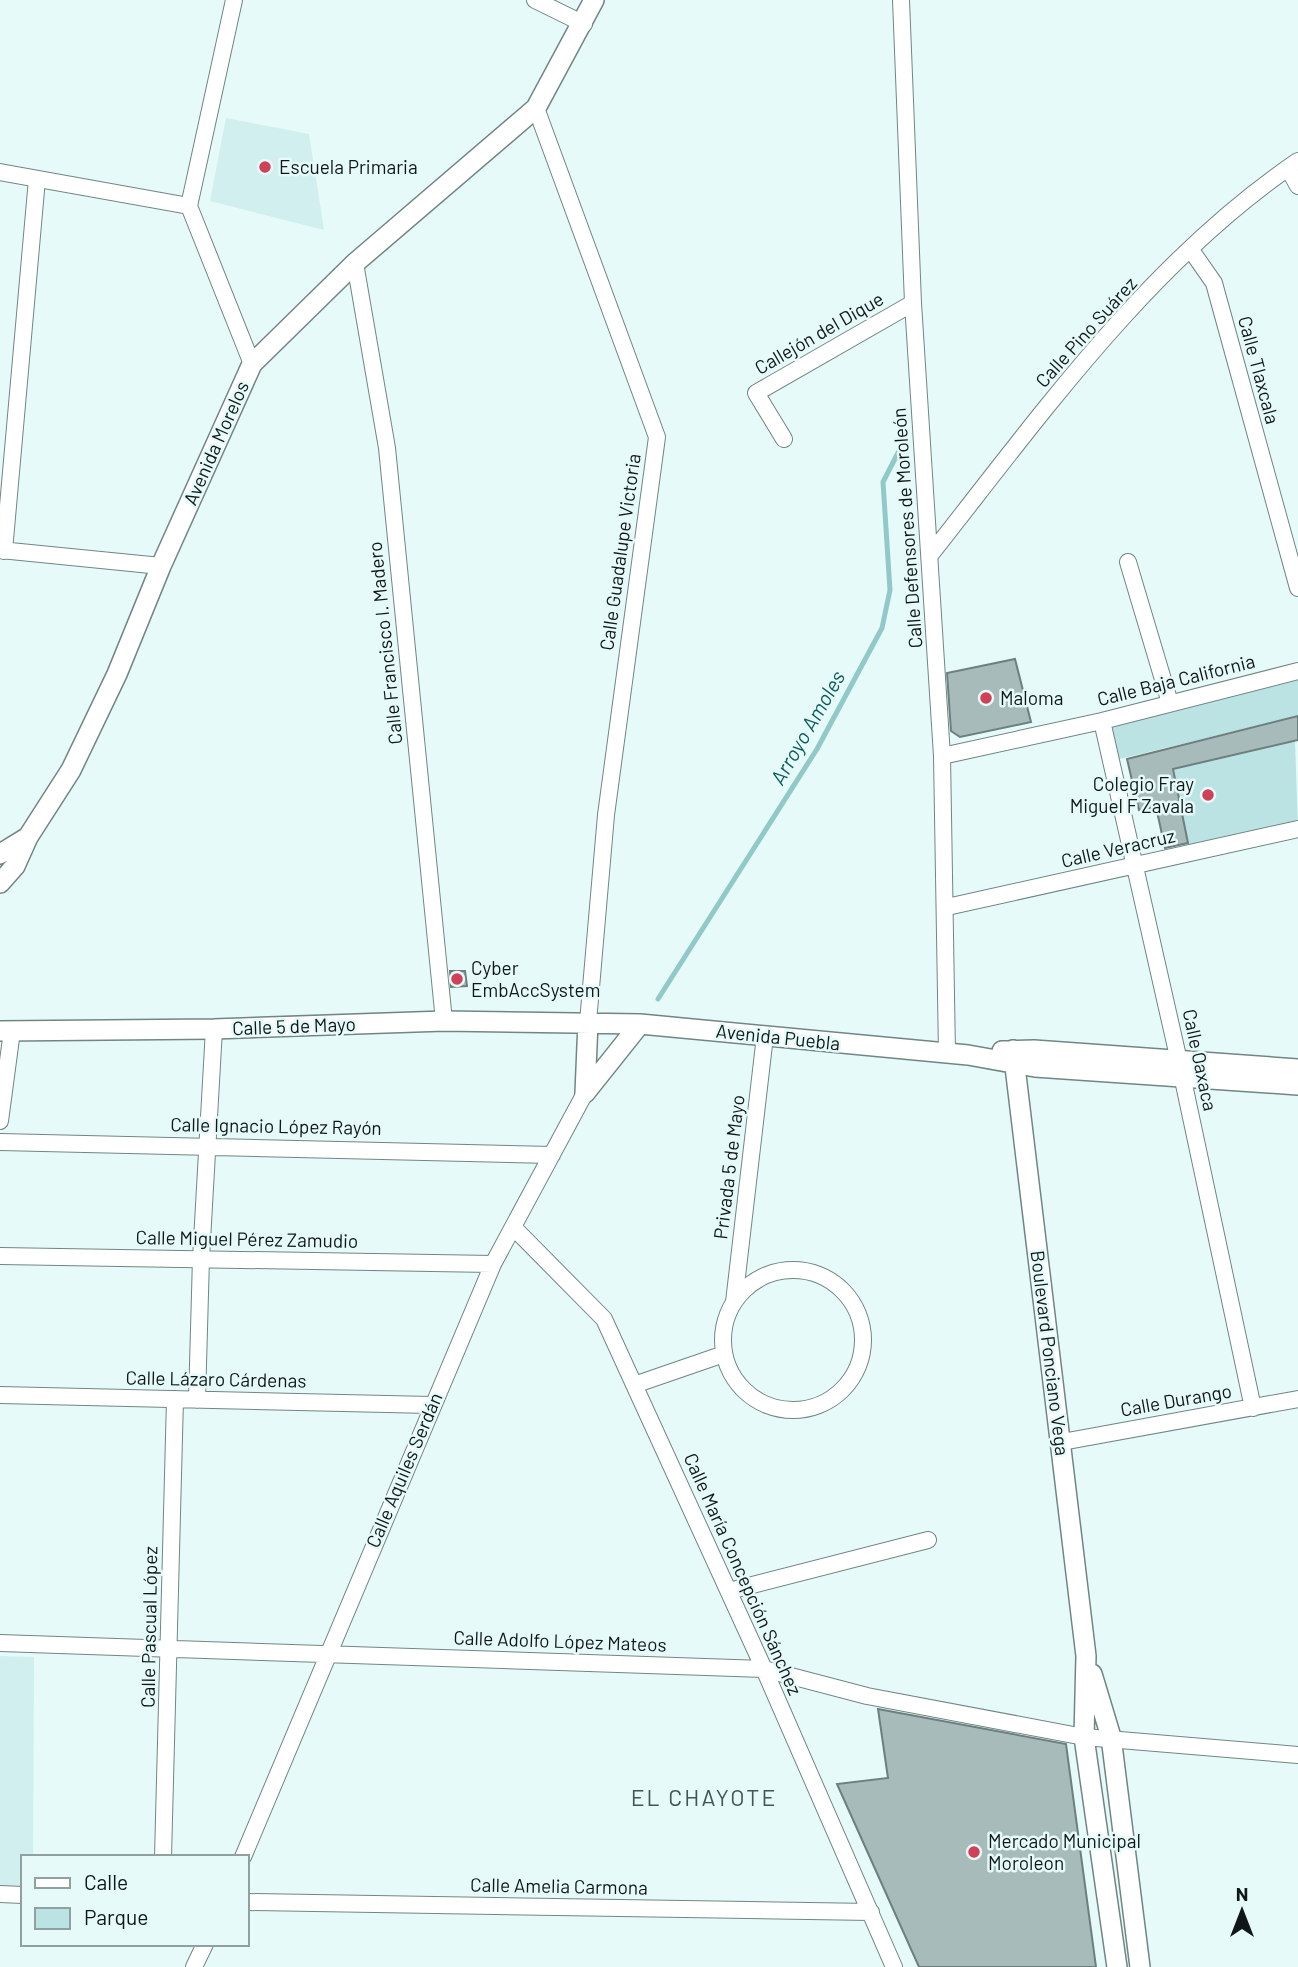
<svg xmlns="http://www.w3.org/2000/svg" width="1298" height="1967" viewBox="0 0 1298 1967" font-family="Barlow,sans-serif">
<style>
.built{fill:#d0efee}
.green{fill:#bbe3e3}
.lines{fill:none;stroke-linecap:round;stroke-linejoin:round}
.stream{stroke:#91c9c8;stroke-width:5}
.building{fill:#a7bbbb;stroke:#6d7f7f;stroke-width:2}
.minor-casing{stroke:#728585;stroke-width:18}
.tertiary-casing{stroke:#728585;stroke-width:22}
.minor{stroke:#fff;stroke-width:16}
.tertiary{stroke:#fff;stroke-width:19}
.poi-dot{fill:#d04059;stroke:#e5faf9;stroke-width:2.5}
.labels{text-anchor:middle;stroke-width:5;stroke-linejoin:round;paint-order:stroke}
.poi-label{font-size:19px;fill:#101817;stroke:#e5faf9;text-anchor:start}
.street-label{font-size:19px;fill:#101817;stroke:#e5faf9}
.water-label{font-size:21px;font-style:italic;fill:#0b5b5b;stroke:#e5faf9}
.quarter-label{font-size:23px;letter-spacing:2px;fill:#455;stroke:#e5faf9}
</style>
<rect width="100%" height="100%" fill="#e5faf9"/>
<path class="built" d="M 226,118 L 309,134 L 324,230 L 210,201 Z
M 0,1656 L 34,1657 L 33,1857 L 23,1857 L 23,1887 L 0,1887 Z"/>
<path class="green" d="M 1298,671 L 1298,716 L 1111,761 L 1102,721 Z
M 1295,741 L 1298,829 L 1190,853 L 1173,769 Z"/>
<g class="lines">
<path class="stream" d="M 658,999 L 817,749 L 882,628 L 890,590 L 883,482 L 901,447"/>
</g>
<path class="building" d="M 1015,659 L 1031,722 L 960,737 L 951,731 L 947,673 Z
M 1298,716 L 1298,740 L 1173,769 L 1188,843 L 1165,848 L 1156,807 L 1139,810 L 1127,759 Z
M 450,971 L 465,971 L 467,986 L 451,987 Z
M 878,1709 L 1066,1744 L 1096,1967 L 919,1967 L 837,1784 L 888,1778 Z"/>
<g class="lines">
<defs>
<path id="minor" d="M 234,0 L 189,206 L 252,364
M 535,0 L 584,24
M 901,0 L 913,303 L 942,756 L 947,1054
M 536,108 L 657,437 L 606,815 L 588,1022
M 1288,168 L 1298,186
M 0,172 L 189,206
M 1191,250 L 1214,283 L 1298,588
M 355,263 L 387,448 L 444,1021
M 784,439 L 756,393 L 913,303
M 0,550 L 161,566
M 4,551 L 37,179
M 931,554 C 1040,416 1150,261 1298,161
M 1128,562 L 1170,703
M 1102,721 L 1179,1061 L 1253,1408
M 942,756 L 1102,721 L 1298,671
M 947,907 L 1298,829
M 0,1121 L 12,1031
M 0,1142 L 552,1155
M 513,1227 L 604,1319 L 764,1669 L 894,1967
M 0,1256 L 493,1264
M723 1340a70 70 0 1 1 140 0a70 70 0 1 1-140 0Z
M 734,1302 L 765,1036
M 634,1385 L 724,1354
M 0,1395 L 431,1405
M 197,1400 L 201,1258 L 214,1029
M 1062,1442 L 1298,1399
M 729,1591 L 928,1540
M 0,1643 L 764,1669 L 867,1696 L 1084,1737 L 1298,1755
M 163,1857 L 175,1399
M 243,1857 L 493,1264 L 585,1093
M 0,1894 L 23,1895
M 247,1902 L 871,1912
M 194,1967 L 205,1944"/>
<path id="tertiary" d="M 0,854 L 28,837 L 71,770 L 117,674 L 161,566 L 252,364 L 355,263 L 536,108 L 594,0
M 0,883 L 15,866 L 28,837
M 0,1031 L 214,1029 L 444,1021 L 640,1024 L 968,1055 L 1035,1067 L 1298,1085
M 1013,1050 L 1086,1656 L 1084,1737 L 1117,1967
M 1002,1051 L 1034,1050 L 1298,1069
M 585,1093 L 640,1024
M 585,1093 L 588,1022
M 1092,1674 L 1111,1737 L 1140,1967"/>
</defs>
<use href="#minor" class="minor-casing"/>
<use href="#tertiary" class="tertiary-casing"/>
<use href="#minor" class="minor"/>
<use href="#tertiary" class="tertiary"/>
</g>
<g class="poi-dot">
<circle cx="265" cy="167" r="7"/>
<circle cx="986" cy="698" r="7"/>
<circle cx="1208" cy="795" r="7"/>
<circle cx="457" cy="979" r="7"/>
<circle cx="974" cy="1852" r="7"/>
</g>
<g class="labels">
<g class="poi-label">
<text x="279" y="174">Escuela Primaria</text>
<text x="1000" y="705">Maloma</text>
<text x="1194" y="791" text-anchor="end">Colegio Fray<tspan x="1194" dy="22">Miguel F Zavala</tspan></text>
<text x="471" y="975">Cyber<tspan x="471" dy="22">EmbAccSystem</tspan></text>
<text x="988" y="1848">Mercado Municipal<tspan x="988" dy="22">Moroleon</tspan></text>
</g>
<g class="street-label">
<text transform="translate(1086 332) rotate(-48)" y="7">Calle Pino Suárez</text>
<text transform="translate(819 333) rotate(-30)" y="7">Callejón del Dique</text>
<text transform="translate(1259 370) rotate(75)" y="7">Calle Tlaxcala</text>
<text transform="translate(216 443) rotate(-66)" y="7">Avenida Morelos</text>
<text transform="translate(907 528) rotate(-94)" y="7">Calle Defensores de Moroleón</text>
<text transform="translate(620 552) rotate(-82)" y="7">Calle Guadalupe Victoria</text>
<text transform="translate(385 643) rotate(-96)" y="7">Calle Francisco I. Madero</text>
<text transform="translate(1176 680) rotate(-14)" y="7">Calle Baja California</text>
<text transform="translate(1118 848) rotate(-13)" y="7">Calle Veracruz</text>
<text transform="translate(294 1026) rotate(-2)" y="7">Calle 5 de Mayo</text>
<text transform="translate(778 1037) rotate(6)" y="7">Avenida Puebla</text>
<text transform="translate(1200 1060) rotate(78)" y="7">Calle Oaxaca</text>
<text transform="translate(276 1126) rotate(1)" y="7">Calle Ignacio López Rayón</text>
<text transform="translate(729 1167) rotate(-83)" y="7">Privada 5 de Mayo</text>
<text transform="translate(247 1239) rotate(1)" y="7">Calle Miguel Pérez Zamudio</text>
<text transform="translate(1050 1353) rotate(83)" y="7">Boulevard Ponciano Vega</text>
<text transform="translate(216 1379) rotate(1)" y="7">Calle Lázaro Cárdenas</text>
<text transform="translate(1176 1400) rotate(-10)" y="7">Calle Durango</text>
<text transform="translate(404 1470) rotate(-67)" y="7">Calle Aquiles Serdán</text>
<text transform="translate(743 1574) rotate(66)" y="7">Calle María Concepción Sánchez</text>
<text transform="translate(149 1627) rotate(-89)" y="7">Calle Pascual López</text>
<text transform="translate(560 1641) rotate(2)" y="7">Calle Adolfo López Mateos</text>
<text transform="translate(559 1886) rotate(1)" y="7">Calle Amelia Carmona</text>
</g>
<g class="water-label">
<text transform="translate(808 728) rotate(-60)" y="7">Arroyo Amoles</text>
</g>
<g class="quarter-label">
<text x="704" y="1806">EL CHAYOTE</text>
</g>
</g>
<rect x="21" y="1855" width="228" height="91" fill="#e5faf9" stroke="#90a09f" stroke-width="2"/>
<rect x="35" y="1878" width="35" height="10" fill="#ffffff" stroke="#90a09f" stroke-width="2"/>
<text x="84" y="1890" font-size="21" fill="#101817">Calle</text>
<rect x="35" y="1908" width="35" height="21" fill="#bbe3e3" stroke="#90a09f" stroke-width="2"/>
<text x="84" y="1925" font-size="21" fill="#101817">Parque</text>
<g transform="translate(1242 1911)" stroke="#e5faf9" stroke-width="5" paint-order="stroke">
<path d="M0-5L12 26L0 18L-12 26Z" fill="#101817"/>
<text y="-10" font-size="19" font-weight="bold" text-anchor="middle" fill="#101817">N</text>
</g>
</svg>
